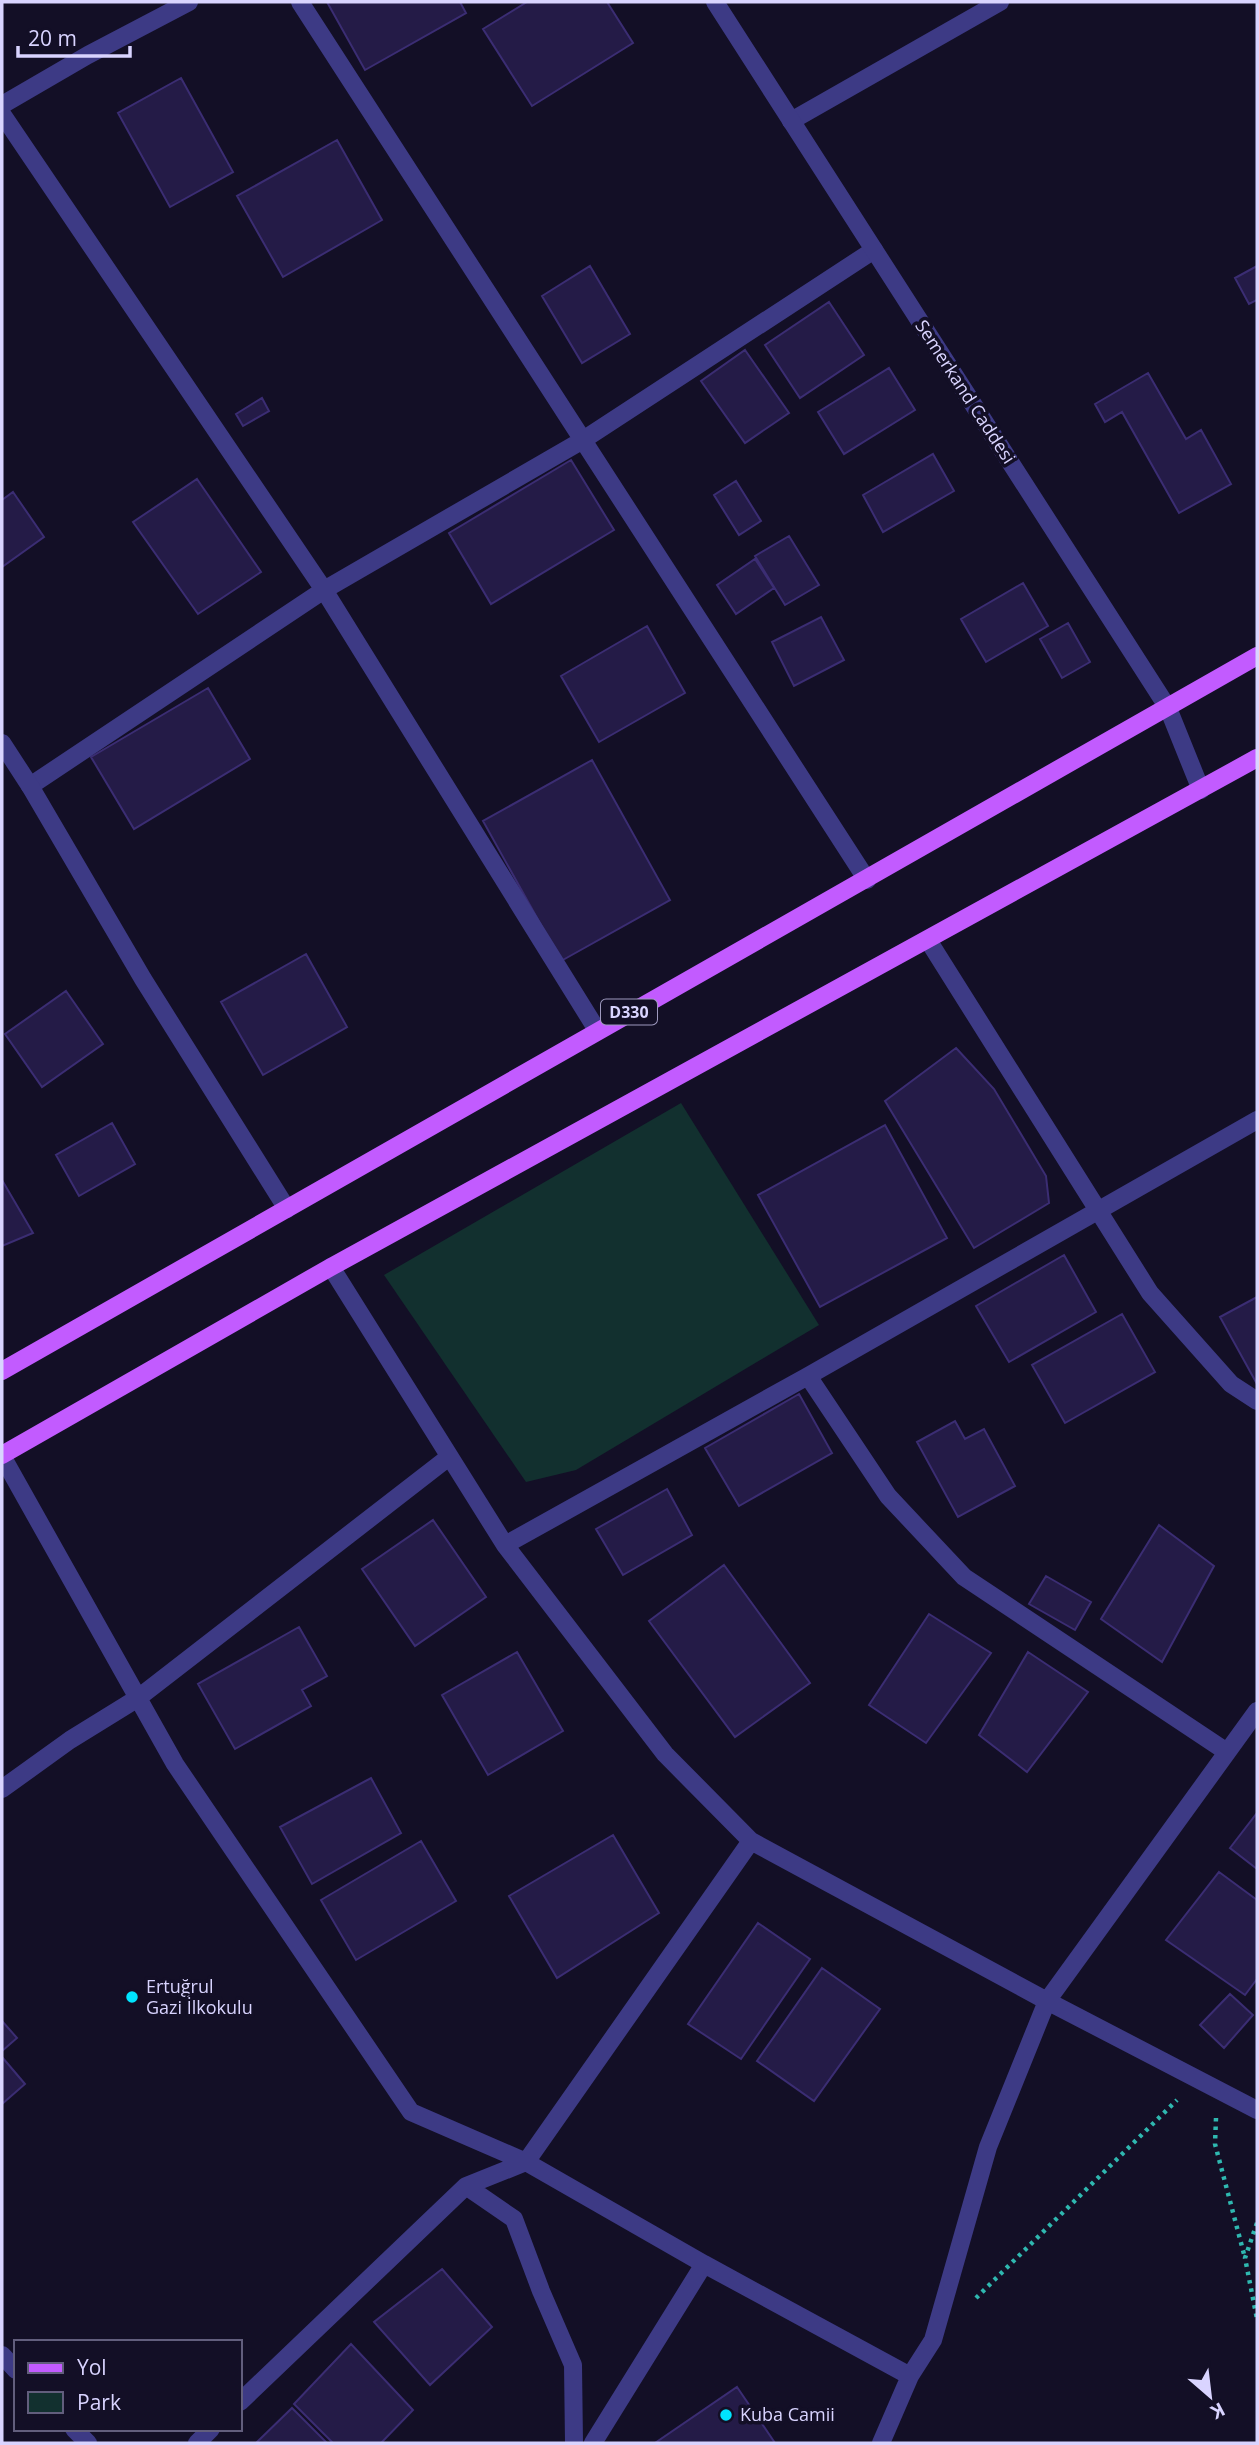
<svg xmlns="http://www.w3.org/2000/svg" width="1259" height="2445" viewBox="0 0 1259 2445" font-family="'Open Sans',sans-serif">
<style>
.green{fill:#12302f}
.building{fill:#241b47;stroke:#3b2d73;stroke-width:2}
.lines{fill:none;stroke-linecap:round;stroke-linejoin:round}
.path{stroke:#2fb8b0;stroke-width:4.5;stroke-dasharray:3.5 5;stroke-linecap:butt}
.service{stroke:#3d3a85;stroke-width:18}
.minor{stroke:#3d3a85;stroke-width:18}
.tertiary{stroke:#3d3a85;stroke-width:18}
.primary{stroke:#c25bff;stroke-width:18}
.poi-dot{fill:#00e5ff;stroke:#130f26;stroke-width:2.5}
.labels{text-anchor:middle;stroke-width:7;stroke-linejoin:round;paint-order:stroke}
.shield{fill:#130f26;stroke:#9e99be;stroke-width:2}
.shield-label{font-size:16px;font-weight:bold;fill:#d9d4ff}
.street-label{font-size:18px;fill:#d9d4ff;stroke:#130f26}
.poi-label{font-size:18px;fill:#d9d4ff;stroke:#130f26;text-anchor:start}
</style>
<rect width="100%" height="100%" fill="#130f26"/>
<path class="green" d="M 681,1103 L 819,1325 L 576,1470 L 526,1482 L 384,1275 Z"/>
<path class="building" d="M 327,2 L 460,2 L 466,13 L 365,70 Z
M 527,2 L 607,2 L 633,43 L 532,106 L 483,29 Z
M 181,78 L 233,172 L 170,207 L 118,113 Z
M 337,140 L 382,220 L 283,277 L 237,196 Z
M 590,266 L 630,334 L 582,363 L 542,296 Z
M 1257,266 L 1257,300 L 1249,304 L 1235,278 Z
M 829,302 L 864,355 L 800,398 L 765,345 Z
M 745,350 L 789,413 L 745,443 L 701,381 Z
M 889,368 L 915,410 L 844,454 L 818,412 Z
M 1148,373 L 1186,439 L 1201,430 L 1231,484 L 1179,513 L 1122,412 L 1105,422 L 1095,404 Z
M 262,398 L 269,411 L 243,426 L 236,414 Z
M 933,454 L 954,491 L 883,532 L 863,495 Z
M 571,460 L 614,530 L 491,604 L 449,533 Z
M 197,479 L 261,572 L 198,614 L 133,522 Z
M 736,481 L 761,521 L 739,535 L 714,495 Z
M 13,492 L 44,537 L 2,567 L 2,500 Z
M 789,536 L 819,585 L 785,605 L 755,556 Z
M 755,559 L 774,588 L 736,614 L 717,585 Z
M 1023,583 L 1048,626 L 986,662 L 961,619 Z
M 821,617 L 844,660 L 794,686 L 772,642 Z
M 1068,623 L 1090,662 L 1062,678 L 1040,639 Z
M 647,626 L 685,693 L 599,742 L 561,676 Z
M 208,688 L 250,759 L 134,829 L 91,757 Z
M 592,760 L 670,900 L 561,961 L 483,821 Z
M 306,954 L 347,1027 L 263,1075 L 221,1002 Z
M 66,991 L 103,1044 L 42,1087 L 5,1034 Z
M 956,1048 L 994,1089 L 1046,1176 L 1049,1203 L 974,1248 L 885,1101 Z
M 112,1123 L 135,1164 L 79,1196 L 56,1155 Z
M 885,1125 L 947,1238 L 820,1307 L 758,1195 Z
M 2,1180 L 33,1233 L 2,1246 Z
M 1064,1255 L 1096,1312 L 1009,1362 L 976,1306 Z
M 1257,1297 L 1257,1384 L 1220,1317 Z
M 1122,1314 L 1155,1372 L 1065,1423 L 1032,1365 Z
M 799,1394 L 832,1453 L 739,1506 L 705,1448 Z
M 955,1421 L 965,1439 L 984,1429 L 1015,1486 L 958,1517 L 917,1442 Z
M 667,1489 L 692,1535 L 623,1575 L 596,1529 Z
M 433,1520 L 486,1597 L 415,1646 L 362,1569 Z
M 1159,1525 L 1214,1566 L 1162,1662 L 1101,1619 Z
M 724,1565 L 810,1683 L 735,1737 L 649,1621 Z
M 1046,1576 L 1091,1602 L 1075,1630 L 1029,1604 Z
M 929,1614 L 991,1653 L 926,1743 L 869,1705 Z
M 299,1627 L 327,1676 L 302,1690 L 311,1706 L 235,1749 L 198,1684 Z
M 517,1652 L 563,1731 L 488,1775 L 442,1695 Z
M 1028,1652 L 1088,1692 L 1027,1772 L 979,1735 Z
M 371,1778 L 401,1833 L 312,1884 L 280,1827 Z
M 1257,1813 L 1257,1869 L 1230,1848 Z
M 613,1835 L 659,1913 L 557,1978 L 509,1896 Z
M 421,1841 L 456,1901 L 356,1960 L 321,1900 Z
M 1219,1872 L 1257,1900 L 1257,1979 L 1245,1995 L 1166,1940 Z
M 758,1923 L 810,1959 L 741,2059 L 688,2024 Z
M 822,1968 L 880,2009 L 814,2101 L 757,2061 Z
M 1230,1994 L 1253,2015 L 1224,2048 L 1200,2025 Z
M 2,2021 L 17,2038 L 2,2051 Z
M 2,2057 L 25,2084 L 2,2104 Z
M 442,2269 L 492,2327 L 430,2385 L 374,2322 Z
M 351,2344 L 413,2410 L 381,2443 L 333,2443 L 294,2404 Z
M 737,2387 L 775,2443 L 655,2443 Z
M 292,2408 L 327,2443 L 256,2443 Z"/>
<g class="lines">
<path class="path" d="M 1216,2118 L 1215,2144 L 1245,2258
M 1257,2223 L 1245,2258 L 1257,2319
M 976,2298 L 1177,2100"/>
<path class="service" d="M 791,121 L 1000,2"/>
<path class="minor" d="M 300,2 L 867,880
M 2,105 L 88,55 L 189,2
M 2,114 L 324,590 L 597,1030
M 30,786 L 324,590 L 583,440 L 874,250
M 928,940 L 1150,1293 L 1231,1384 L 1257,1401
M 331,1267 L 505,1545 L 665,1754 L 751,1841 L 1047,2001 L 1257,2110
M 808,1376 L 888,1496 L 964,1577 L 1227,1752
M 2,1456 L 175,1764 L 411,2112 L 526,2162 L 704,2264 L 593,2443
M 505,1545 L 808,1376 L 1257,1120
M 2,1789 L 70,1740 L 138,1698 L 449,1457
M 466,2186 L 514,2219 L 541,2291 L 573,2365 L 574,2443
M 704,2264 L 910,2376
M 2,2355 L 16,2370
M 240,2402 L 466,2186 L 526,2162 L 751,1841
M 74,2429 L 88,2443
M 197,2443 L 211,2429
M 881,2443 L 910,2376 L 933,2340 L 988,2147 L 1047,2001 L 1257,1711"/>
<path class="tertiary" d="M 715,2 L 1168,708 L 1201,790
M 2,743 L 30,786 L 143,979 L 287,1209"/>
<path class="primary" d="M 2,1371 L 1257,656
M 2,1455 L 331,1267 L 1257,758"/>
</g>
<g class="poi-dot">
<circle cx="132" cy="1997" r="7"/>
<circle cx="726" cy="2415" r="7"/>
</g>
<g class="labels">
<rect class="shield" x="601" y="999.5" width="56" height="25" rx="5"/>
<g class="shield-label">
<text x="629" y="1018">D330</text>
</g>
<g class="street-label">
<text transform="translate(965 392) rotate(57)" y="6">Semerkand Caddesi</text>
</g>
<g class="poi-label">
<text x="146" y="1993">Ertuğrul<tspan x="146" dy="21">Gazi İlkokulu</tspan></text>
<text x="740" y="2421">Kuba Camii</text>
</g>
</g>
<rect width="1259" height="2445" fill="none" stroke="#d9d4ff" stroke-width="7"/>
<rect x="14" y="2340" width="228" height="91" fill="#130f26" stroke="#625e7d" stroke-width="2"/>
<rect x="28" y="2363" width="35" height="10" fill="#c25bff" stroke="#625e7d" stroke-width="2"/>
<text x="77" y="2375" font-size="21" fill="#d9d4ff">Yol</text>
<rect x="28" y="2392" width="35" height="21" fill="#12302f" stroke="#625e7d" stroke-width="2"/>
<text x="77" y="2410" font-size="21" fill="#d9d4ff">Park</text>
<g transform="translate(1210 2396) rotate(152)" stroke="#130f26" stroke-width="5" paint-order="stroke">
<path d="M0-5L12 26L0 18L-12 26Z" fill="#d9d4ff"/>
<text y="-10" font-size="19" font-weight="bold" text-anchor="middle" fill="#d9d4ff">K</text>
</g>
<path d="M18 46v10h112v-10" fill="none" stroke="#d9d4ff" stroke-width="3.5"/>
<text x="28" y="46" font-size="21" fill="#d9d4ff" stroke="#130f26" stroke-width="5" paint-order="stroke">20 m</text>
</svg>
